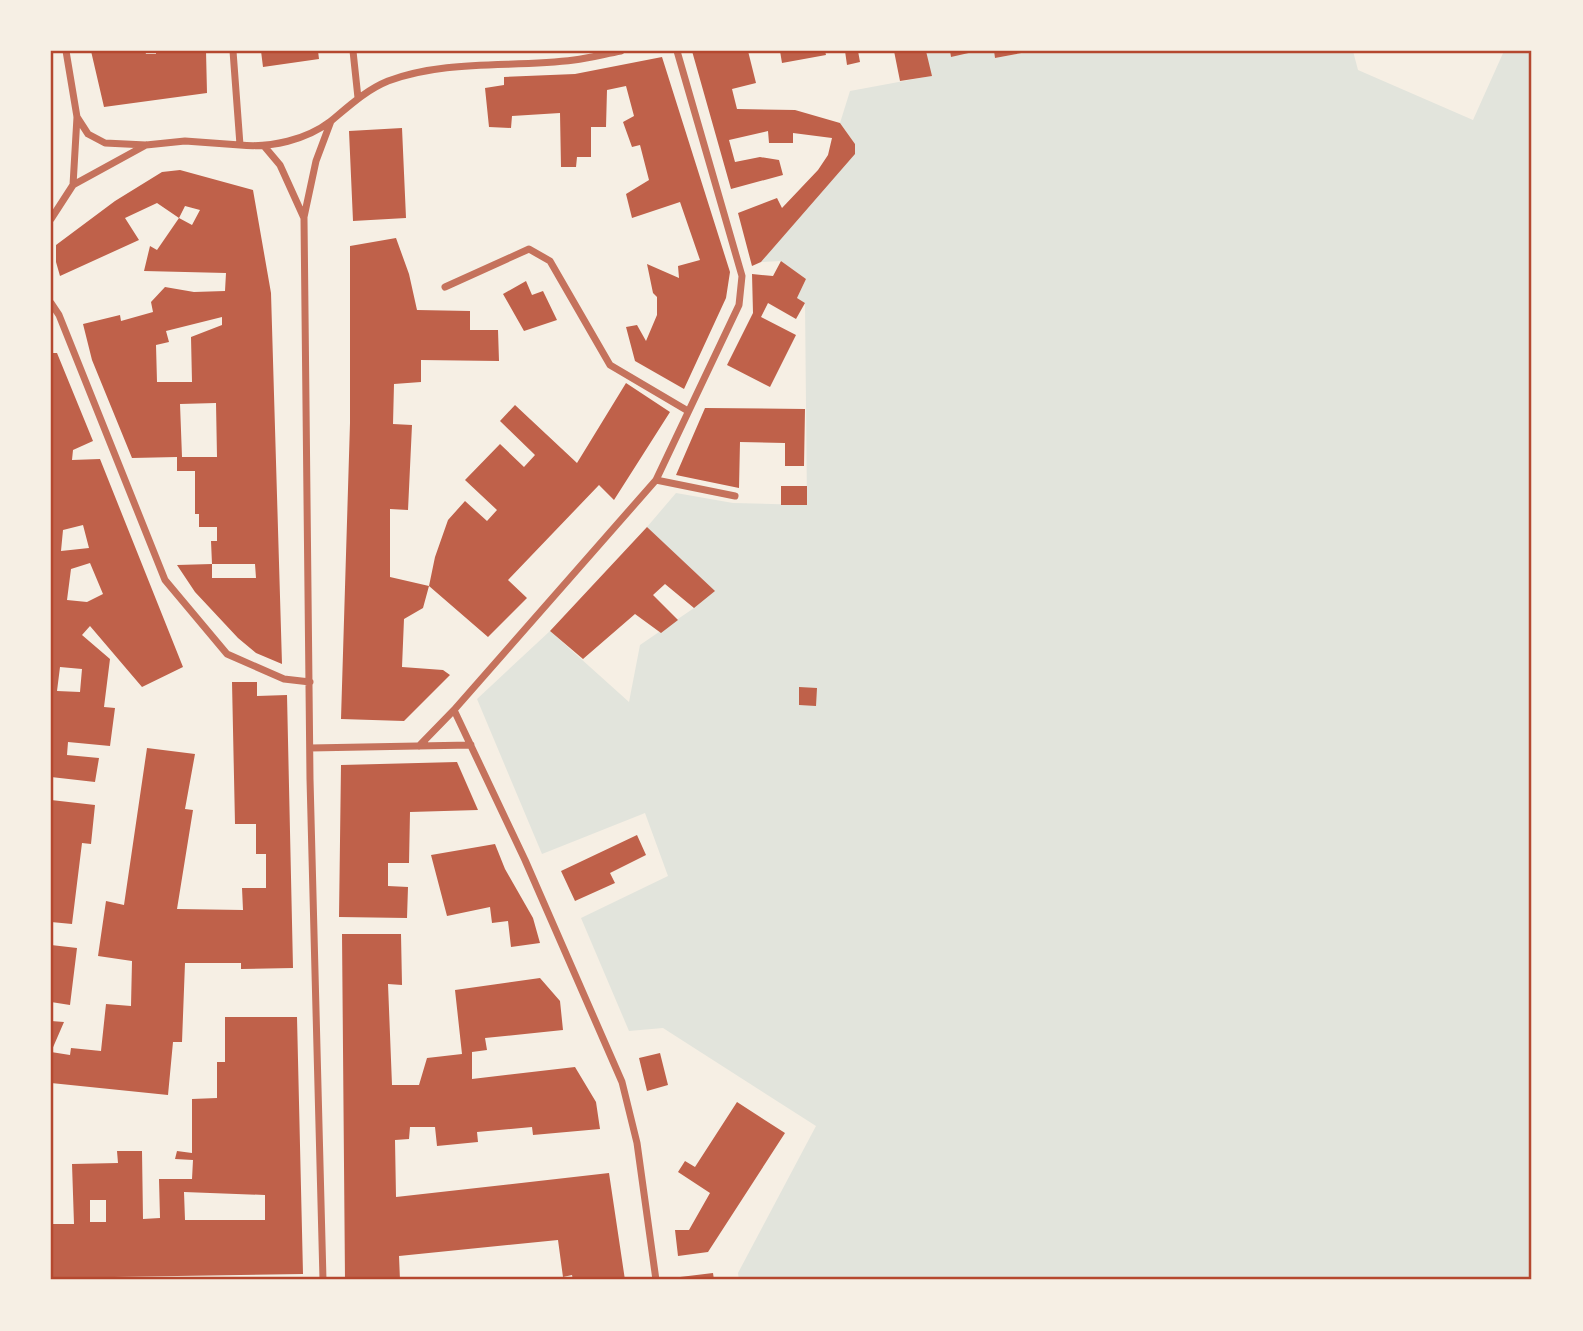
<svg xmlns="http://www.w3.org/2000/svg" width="1583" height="1331" viewBox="0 0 1583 1331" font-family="'Space Grotesk',sans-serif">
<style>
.green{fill:#e2e4dc}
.building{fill:#bf614a;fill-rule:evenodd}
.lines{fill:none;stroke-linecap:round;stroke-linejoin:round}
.minor{stroke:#c5725c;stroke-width:7}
.neatline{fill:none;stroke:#b5482f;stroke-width:2.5}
</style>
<rect width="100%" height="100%" fill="#f6efe4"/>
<path class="green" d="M 926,51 L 950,51 L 951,57 L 970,51 L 994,51 L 995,58 L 1034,51 L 1353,51 L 1358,70 L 1473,120 L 1504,51 L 1532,51 L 1532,1280 L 739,1280 L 738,1273 L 816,1126 L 663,1028 L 629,1031 L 581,918 L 668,876 L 645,813 L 542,854 L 477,699 L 550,631 L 629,702 L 640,645 L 694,608 L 647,527 L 676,493 L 733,503 L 807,505 L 805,303 L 797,298 L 806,279 L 781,261 L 761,262 L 830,181 L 855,144 L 840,123 L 850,91 L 931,76 Z"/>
<path class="building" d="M 91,51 L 145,51 L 146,54 L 156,54 L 156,51 L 206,51 L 207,93 L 104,107 Z
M 261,51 L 318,51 L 319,59 L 263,67 Z
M 692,51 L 748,51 L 756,83 L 732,89 L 737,109 L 795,110 L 840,123 L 855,144 L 855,154 L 761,262 L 752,266 L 738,213 L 777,198 L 782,208 L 818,170 L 828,155 L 832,138 L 793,133 L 793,143 L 769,143 L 768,131 L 729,140 L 735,162 L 760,157 L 779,160 L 783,175 L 731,189 Z
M 780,51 L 825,51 L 826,55 L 782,63 Z
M 845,51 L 858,51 L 860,62 L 847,65 Z
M 894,51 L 926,51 L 932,76 L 900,81 Z
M 950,51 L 973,51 L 973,52 L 951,57 Z
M 994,51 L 1027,51 L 1027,52 L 995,58 Z
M 662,57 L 730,272 L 726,298 L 684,389 L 635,361 L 626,327 L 637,325 L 646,341 L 657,315 L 657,297 L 653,293 L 647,264 L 679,278 L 678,266 L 700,260 L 680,202 L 632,218 L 626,194 L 649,180 L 640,145 L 632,147 L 623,122 L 634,116 L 626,86 L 607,90 L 606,127 L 591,127 L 591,157 L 577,157 L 576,167 L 561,167 L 560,113 L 512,116 L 511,128 L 489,127 L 485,88 L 504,85 L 504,77 L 575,74 Z
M 402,128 L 406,218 L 353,221 L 349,131 Z
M 180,170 L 253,190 L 271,293 L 282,664 L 256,653 L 238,638 L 195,592 L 177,565 L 212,564 L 211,541 L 217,541 L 217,527 L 199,527 L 199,514 L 195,514 L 195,471 L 177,471 L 177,457 L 132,458 L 92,360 L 83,324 L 120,315 L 121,321 L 153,312 L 151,302 L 165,287 L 194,292 L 225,291 L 226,273 L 144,271 L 150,246 L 157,250 L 179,218 L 192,225 L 200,210 L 185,206 L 179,218 L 157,203 L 125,218 L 139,240 L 60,276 L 56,262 L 56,245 L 115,201 L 162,172 ZM 222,317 L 222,325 L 191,337 L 192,382 L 157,382 L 156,345 L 169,342 L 166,331 ZM 216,403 L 217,457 L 182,457 L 180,404 ZM 212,564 L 255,564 L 256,578 L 212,578 Z
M 396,238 L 409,274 L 417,310 L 470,311 L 470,330 L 498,330 L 499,361 L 421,360 L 421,382 L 394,384 L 393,424 L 412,425 L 408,510 L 390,509 L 390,577 L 429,586 L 423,608 L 404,619 L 402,667 L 443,670 L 450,675 L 404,721 L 341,719 L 350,423 L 350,246 Z
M 781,261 L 806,279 L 797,298 L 805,303 L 796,319 L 768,303 L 761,317 L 796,335 L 770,387 L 727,365 L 753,313 L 752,274 L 773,276 Z
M 526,281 L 532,295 L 543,291 L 557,320 L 524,331 L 503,294 Z
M 51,353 L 57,353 L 93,441 L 73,450 L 72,460 L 100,459 L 183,667 L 142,687 L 90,626 L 82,635 L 110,659 L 104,707 L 115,708 L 110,746 L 68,742 L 67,755 L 99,758 L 95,782 L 51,777 ZM 83,525 L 89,548 L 61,551 L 63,530 ZM 90,563 L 103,594 L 87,602 L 67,600 L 71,569 ZM 60,667 L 82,669 L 80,692 L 57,691 Z
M 626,383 L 670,412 L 614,500 L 599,485 L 508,580 L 527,598 L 488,637 L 429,586 L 435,557 L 448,520 L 465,501 L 487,521 L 497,510 L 465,480 L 500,444 L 524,467 L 535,455 L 500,421 L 515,405 L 577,463 Z
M 705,408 L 805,409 L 804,466 L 785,466 L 785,443 L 740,442 L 739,488 L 676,475 Z
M 781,486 L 807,486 L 807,505 L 781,505 Z
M 647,527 L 715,591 L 694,608 L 665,584 L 653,595 L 678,620 L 661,633 L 635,614 L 583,659 L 550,631 Z
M 232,682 L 257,682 L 257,696 L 287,695 L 293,968 L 241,969 L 241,963 L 185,963 L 182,1042 L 173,1042 L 168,1095 L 51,1083 L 51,1021 L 64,1022 L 51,1052 L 70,1055 L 71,1048 L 101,1051 L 106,1004 L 131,1006 L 132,961 L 98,956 L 106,901 L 124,905 L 147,748 L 195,754 L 185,809 L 193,810 L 177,909 L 243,910 L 242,888 L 266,888 L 266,854 L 256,854 L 256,824 L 235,824 Z
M 799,687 L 817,688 L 816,706 L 799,705 Z
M 457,762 L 478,810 L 410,812 L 409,863 L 388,863 L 388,886 L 408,887 L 407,918 L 339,917 L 341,765 Z
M 51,800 L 95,805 L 91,844 L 82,843 L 72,924 L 51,922 Z
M 637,835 L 646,855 L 610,873 L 615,883 L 575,901 L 561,871 Z
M 495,844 L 505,869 L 533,918 L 540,943 L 511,947 L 508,921 L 492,923 L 490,907 L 447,916 L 431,855 Z
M 342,934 L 401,934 L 402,985 L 388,984 L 392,1085 L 419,1085 L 427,1058 L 462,1054 L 455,990 L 540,978 L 560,1001 L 563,1030 L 485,1038 L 487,1050 L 472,1052 L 472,1079 L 575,1067 L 596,1102 L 600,1129 L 533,1135 L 532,1127 L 477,1132 L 478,1142 L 437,1146 L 435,1127 L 410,1127 L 409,1139 L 395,1140 L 396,1197 L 609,1173 L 625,1280 L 573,1280 L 572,1275 L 563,1277 L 558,1240 L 399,1256 L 400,1280 L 345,1280 Z
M 51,945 L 77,948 L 70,1005 L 51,1002 Z
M 225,1017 L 297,1017 L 303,1274 L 51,1278 L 51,1224 L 74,1224 L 72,1164 L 118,1163 L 117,1151 L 142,1151 L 143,1219 L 160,1218 L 159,1179 L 192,1179 L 193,1160 L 175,1159 L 177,1151 L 192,1153 L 192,1099 L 217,1098 L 217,1062 L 225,1062 ZM 184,1192 L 265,1195 L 265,1220 L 185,1220 ZM 90,1200 L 106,1200 L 106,1222 L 90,1222 Z
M 660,1053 L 668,1085 L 647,1091 L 639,1058 Z
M 737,1102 L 785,1133 L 708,1252 L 678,1256 L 675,1230 L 689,1230 L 710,1193 L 678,1172 L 685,1161 L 695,1167 Z
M 713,1273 L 714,1280 L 681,1280 L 680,1277 Z"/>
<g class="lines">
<path class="minor" d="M 66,51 L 77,117 L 73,185
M 233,51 L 240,145 C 271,148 306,140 331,121 C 349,106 366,90 388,81 C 447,59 512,68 574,60 C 589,58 605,54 621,51
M 353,51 L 358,98
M 77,117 L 88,134 L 105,143 L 146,145 L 185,141 L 240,145
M 264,146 L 280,165 L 304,218 L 310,779 L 323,1280
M 304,217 L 316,161 L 331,121
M 51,219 L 73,185 L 146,145
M 445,287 L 529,249 L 550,261 L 610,365 L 688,411
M 51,303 L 59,315 L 165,580 L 227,654 L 284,679 L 310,682
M 656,480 L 735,496
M 419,746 L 454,710
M 310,748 L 471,745
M 656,1280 L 637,1143 L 622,1082 L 525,860 L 454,710 L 656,480 L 739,305 L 742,276 L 677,51"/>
</g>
<rect width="1583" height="1331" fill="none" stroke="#f6efe4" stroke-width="105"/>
<rect x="52" y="52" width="1478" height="1226" class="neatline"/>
</svg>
